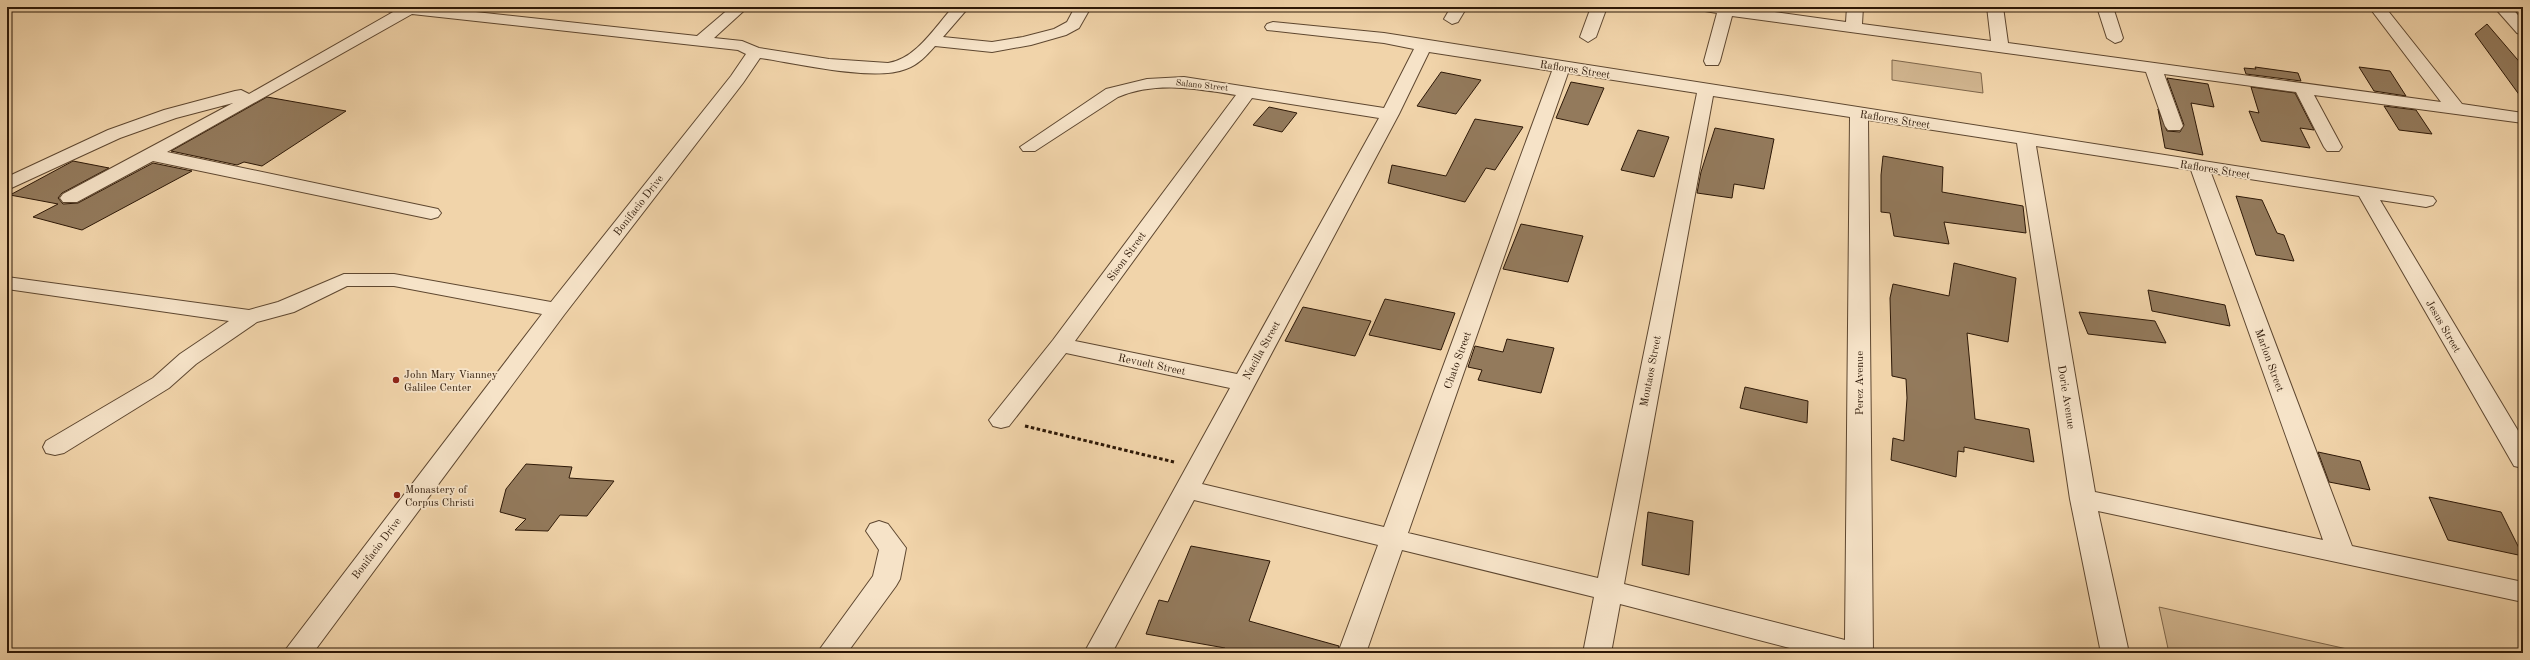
<svg xmlns="http://www.w3.org/2000/svg" width="2530" height="660" viewBox="0 0 2530 660" font-family="'Old Standard TT',serif">
<style>
.green{fill:#d0b48e;stroke:#7e664a}
.building{fill:#937a5c;stroke:#2d1807}
.lines{fill:none;stroke-linecap:round;stroke-linejoin:round}
.minor-casing{stroke:#5e4730;stroke-width:2}
.path{stroke:#2d1807;stroke-width:3;stroke-dasharray:3.5 2.5;stroke-linecap:butt}
.minor{fill:#f6e3c8;fill-rule:evenodd}
.poi-dot{fill:#8f2418;stroke:#f6e3c8;stroke-width:1.5}
.labels{text-anchor:middle;stroke-width:3.5;stroke-linejoin:round;paint-order:stroke}
.far-street-label{font-size:9px;fill:#2d1807;stroke:#f6e3c8}
.street-label{font-size:11px;fill:#2d1807;stroke:#f6e3c8}
.poi-label{font-size:11px;fill:#2d1807;stroke:#f6e3c8;text-anchor:start}
</style>
<rect width="100%" height="100%" fill="#f1d4aa"/>
<filter id="stains"><feTurbulence type="fractalNoise" baseFrequency=".005" numOctaves="4"/><feColorMatrix values="0 0 0 0 .2 0 0 0 0 .09 0 0 0 0 .02 0 0 0 .5 -.17"/></filter>
<radialGradient id="worn" r=".72"><stop offset=".6" stop-color="#630" stop-opacity="0"/><stop offset="1" stop-color="#630" stop-opacity=".3"/></radialGradient>
<path class="green" d="M 1892,60 L 1981,73 L 1983,93 L 1892,80 Z
M 2159,607 L 2365,653 L 2169,653 Z"/>
<path class="building" d="M 2487,24 L 2523,66 L 2523,100 L 2475,34 Z
M 2255,67 L 2298,73 L 2301,81 L 2246,74 L 2244,68 L 2256,69 Z
M 2359,67 L 2390,71 L 2406,96 L 2374,91 Z
M 1441,72 L 1481,80 L 1456,114 L 1417,106 Z
M 2167,78 L 2208,84 L 2214,107 L 2191,103 L 2203,155 L 2165,148 L 2158,109 L 2167,131 L 2180,132 L 2184,125 Z
M 1571,82 L 1604,88 L 1588,125 L 1556,118 Z
M 2251,87 L 2295,93 L 2314,130 L 2300,128 L 2310,148 L 2261,141 L 2249,111 L 2259,113 Z
M 267,97 L 346,111 L 262,166 L 244,162 L 237,165 L 171,151 Z
M 2384,106 L 2416,110 L 2432,134 L 2399,130 Z
M 1269,107 L 1297,113 L 1282,132 L 1253,125 Z
M 1475,119 L 1523,127 L 1495,170 L 1486,168 L 1465,202 L 1388,183 L 1392,165 L 1446,176 Z
M 1715,128 L 1774,139 L 1764,189 L 1734,184 L 1732,198 L 1697,193 L 1701,172 Z
M 1638,130 L 1669,137 L 1654,177 L 1621,170 Z
M 1883,156 L 1943,167 L 1942,192 L 2023,206 L 2026,233 L 1944,222 L 1949,244 L 1894,236 L 1890,213 L 1881,212 L 1881,175 Z
M 73,161 L 109,168 L 62,193 L 58,198 L 63,204 L 78,203 L 153,163 L 192,171 L 82,230 L 33,217 L 58,204 L 10,195 Z
M 2236,196 L 2262,200 L 2277,233 L 2284,235 L 2294,261 L 2256,255 Z
M 1521,224 L 1583,236 L 1568,282 L 1503,269 Z
M 1954,263 L 2016,278 L 2008,342 L 1967,333 L 1975,419 L 2029,429 L 2034,462 L 1964,447 L 1964,452 L 1958,451 L 1956,477 L 1891,460 L 1893,438 L 1904,441 L 1907,398 L 1906,379 L 1892,376 L 1890,298 L 1893,284 L 1949,296 Z
M 2148,290 L 2225,305 L 2230,326 L 2152,311 Z
M 1385,299 L 1455,313 L 1441,350 L 1369,335 Z
M 1303,307 L 1371,321 L 1355,356 L 1285,341 Z
M 2079,312 L 2155,321 L 2166,343 L 2088,334 Z
M 1507,339 L 1554,348 L 1541,393 L 1478,380 L 1482,370 L 1468,367 L 1475,346 L 1503,352 Z
M 1745,387 L 1808,401 L 1807,423 L 1740,408 Z
M 2318,452 L 2360,461 L 2370,490 L 2329,482 Z
M 526,464 L 572,467 L 569,478 L 614,481 L 587,516 L 560,515 L 548,531 L 515,530 L 526,519 L 500,512 L 506,489 Z
M 2429,497 L 2501,512 L 2523,556 L 2448,540 Z
M 1648,512 L 1693,521 L 1689,575 L 1642,565 Z
M 1191,546 L 1270,561 L 1249,621 L 1339,646 L 1337,653 L 1223,653 L 1225,648 L 1146,634 L 1159,600 L 1168,602 Z"/>
<g class="lines">
<defs>
<path id="minor" d="M 379,7 L 430,7 L 697,36 L 731,7 L 748,7 L 714,38 L 742,41 L 759,48 L 829,59 L 888,63 C 916,59 935,27 953,7 L 969,7 L 943,37 L 992,42 L 1023,37 L 1054,29 L 1067,22 L 1075,7 L 1091,7 L 1079,28 L 1066,35 L 1031,45 L 992,52 L 935,46 C 927,55 918,65 906,69 C 874,82 795,63 760,58 L 743,83 L 564,315 L 313,653 L 283,653 L 542,314 L 394,286 L 347,286 L 294,312 L 257,322 L 196,364 L 169,388 L 64,453 L 55,455 L 46,453 L 43,447 L 46,441 L 153,378 L 180,354 L 229,321 L 7,289 L 7,277 L 249,310 L 278,302 L 344,274 L 394,274 L 551,302 L 731,76 L 746,54 L 738,50 L 412,14 L 167,152 L 438,209 L 441,213 L 438,217 L 431,219 L 153,161 L 77,202 L 63,202 L 60,198 L 63,194 L 233,103 L 176,118 L 120,138 L 7,190 L 7,177 L 108,130 L 164,110 L 235,91 L 241,90 L 249,94 L 393,12 L 382,10 Z
M 1451,7 L 1467,7 L 1458,22 L 1452,24 L 1444,19 Z
M 1591,7 L 1607,7 L 1596,37 L 1588,42 L 1580,37 Z
M 1696,7 L 1738,7 L 1846,22 L 1847,7 L 1863,7 L 1862,24 L 1991,41 L 1987,7 L 2003,7 L 2008,43 L 2441,102 L 2369,7 L 2385,7 L 2462,104 L 2523,113 L 2523,123 L 2314,95 L 2342,147 L 2339,151 L 2327,151 L 2324,147 L 2296,92 L 2164,74 L 2183,126 L 2180,130 L 2168,130 L 2165,126 L 2146,72 L 1732,16 L 1720,61 L 1718,65 L 1706,65 L 1704,61 L 1717,13 L 1699,10 Z
M 2097,7 L 2113,7 L 2123,38 L 2121,41 L 2115,43 L 2107,38 Z
M 2494,7 L 2511,7 L 2523,21 L 2523,35 L 2517,33 Z
M 1273,22 L 1384,33 L 2433,197 L 2436,201 L 2433,205 L 2426,207 L 2380,200 L 2523,439 L 2523,468 L 2514,466 L 2359,196 L 2211,173 L 2352,546 L 2523,582 L 2523,602 L 2098,511 L 2129,653 L 2101,653 L 2070,499 L 2017,143 L 1868,120 L 1873,653 L 1809,653 L 1620,604 L 1611,653 L 1583,653 L 1594,597 L 1402,550 L 1366,653 L 1338,653 L 1378,545 L 1194,500 L 1112,653 L 1084,653 L 1230,388 L 1066,353 L 1009,426 L 1001,428 L 993,426 L 989,420 L 1053,340 L 1236,95 C 1196,89 1157,81 1118,97 L 1035,151 L 1023,151 L 1020,147 L 1106,89 L 1147,79 L 1184,77 L 1384,108 L 1414,49 L 1384,43 L 1267,30 L 1265,27 L 1267,24 ZM 1429,52 L 1552,71 L 1384,527 L 1202,484 L 1399,114 ZM 1568,73 L 1697,93 L 1598,578 L 1408,533 ZM 1713,96 L 1850,117 L 1845,640 L 1624,584 ZM 1252,98 L 1379,118 L 1237,374 L 1075,341 ZM 2036,146 L 2191,170 L 2323,540 L 2095,492 Z
M 879,521 L 888,524 L 906,548 L 900,579 L 896,586 L 847,653 L 817,653 L 873,576 L 879,550 L 866,531 L 870,524 Z"/>
</defs>
<use href="#minor" class="minor-casing"/>
<path class="path" d="M 1025,426 L 1174,462"/>
<use href="#minor" class="minor"/>
</g>
<g class="poi-dot">
<circle cx="396" cy="380" r="4"/>
<circle cx="397" cy="495" r="4"/>
</g>
<g class="labels">
<g class="far-street-label">
<text transform="translate(1202 85) rotate(6)" y="3">Salano Street</text>
</g>
<g class="street-label">
<text transform="translate(1575 69) rotate(9)" y="4">Raflores Street</text>
<text transform="translate(1895 119) rotate(9)" y="4">Raflores Street</text>
<text transform="translate(2215 169) rotate(9)" y="4">Raflores Street</text>
<text transform="translate(638 205) rotate(-52)" y="4">Bonifacio Drive</text>
<text transform="translate(1126 256) rotate(-54)" y="4">Sison Street</text>
<text transform="translate(2444 326) rotate(60)" y="4">Jesus Street</text>
<text transform="translate(1261 350) rotate(-61)" y="4">Nacilla Street</text>
<text transform="translate(1457 360) rotate(-70)" y="4">Chato Street</text>
<text transform="translate(2270 360) rotate(70)" y="4">Marlon Street</text>
<text transform="translate(1152 364) rotate(12)" y="4">Revuelt Street</text>
<text transform="translate(1650 371) rotate(-79)" y="4">Montaos Street</text>
<text transform="translate(1859 383) rotate(-90)" y="4">Perez Avenue</text>
<text transform="translate(2067 397) rotate(81)" y="4">Dorie Avenue</text>
<text transform="translate(376 548) rotate(-53)" y="4">Bonifacio Drive</text>
</g>
<g class="poi-label">
<text x="404" y="378">John Mary Vianney<tspan x="404" dy="13">Galilee Center</tspan></text>
<text x="405" y="493">Monastery of<tspan x="405" dy="13">Corpus Christi</tspan></text>
</g>
</g>
<rect width="2530" height="660" fill="none" stroke="#f1d4aa" stroke-width="24"/>
<rect x="8" y="8" width="2514" height="644" fill="none" stroke="#2d1807" stroke-width="2"/>
<rect x="12" y="12" width="2506" height="636" fill="none" stroke="#2d1807"/>
<rect width="100%" height="100%" filter="url(#stains)"/>
<rect width="100%" height="100%" fill="url(#worn)"/>
</svg>
